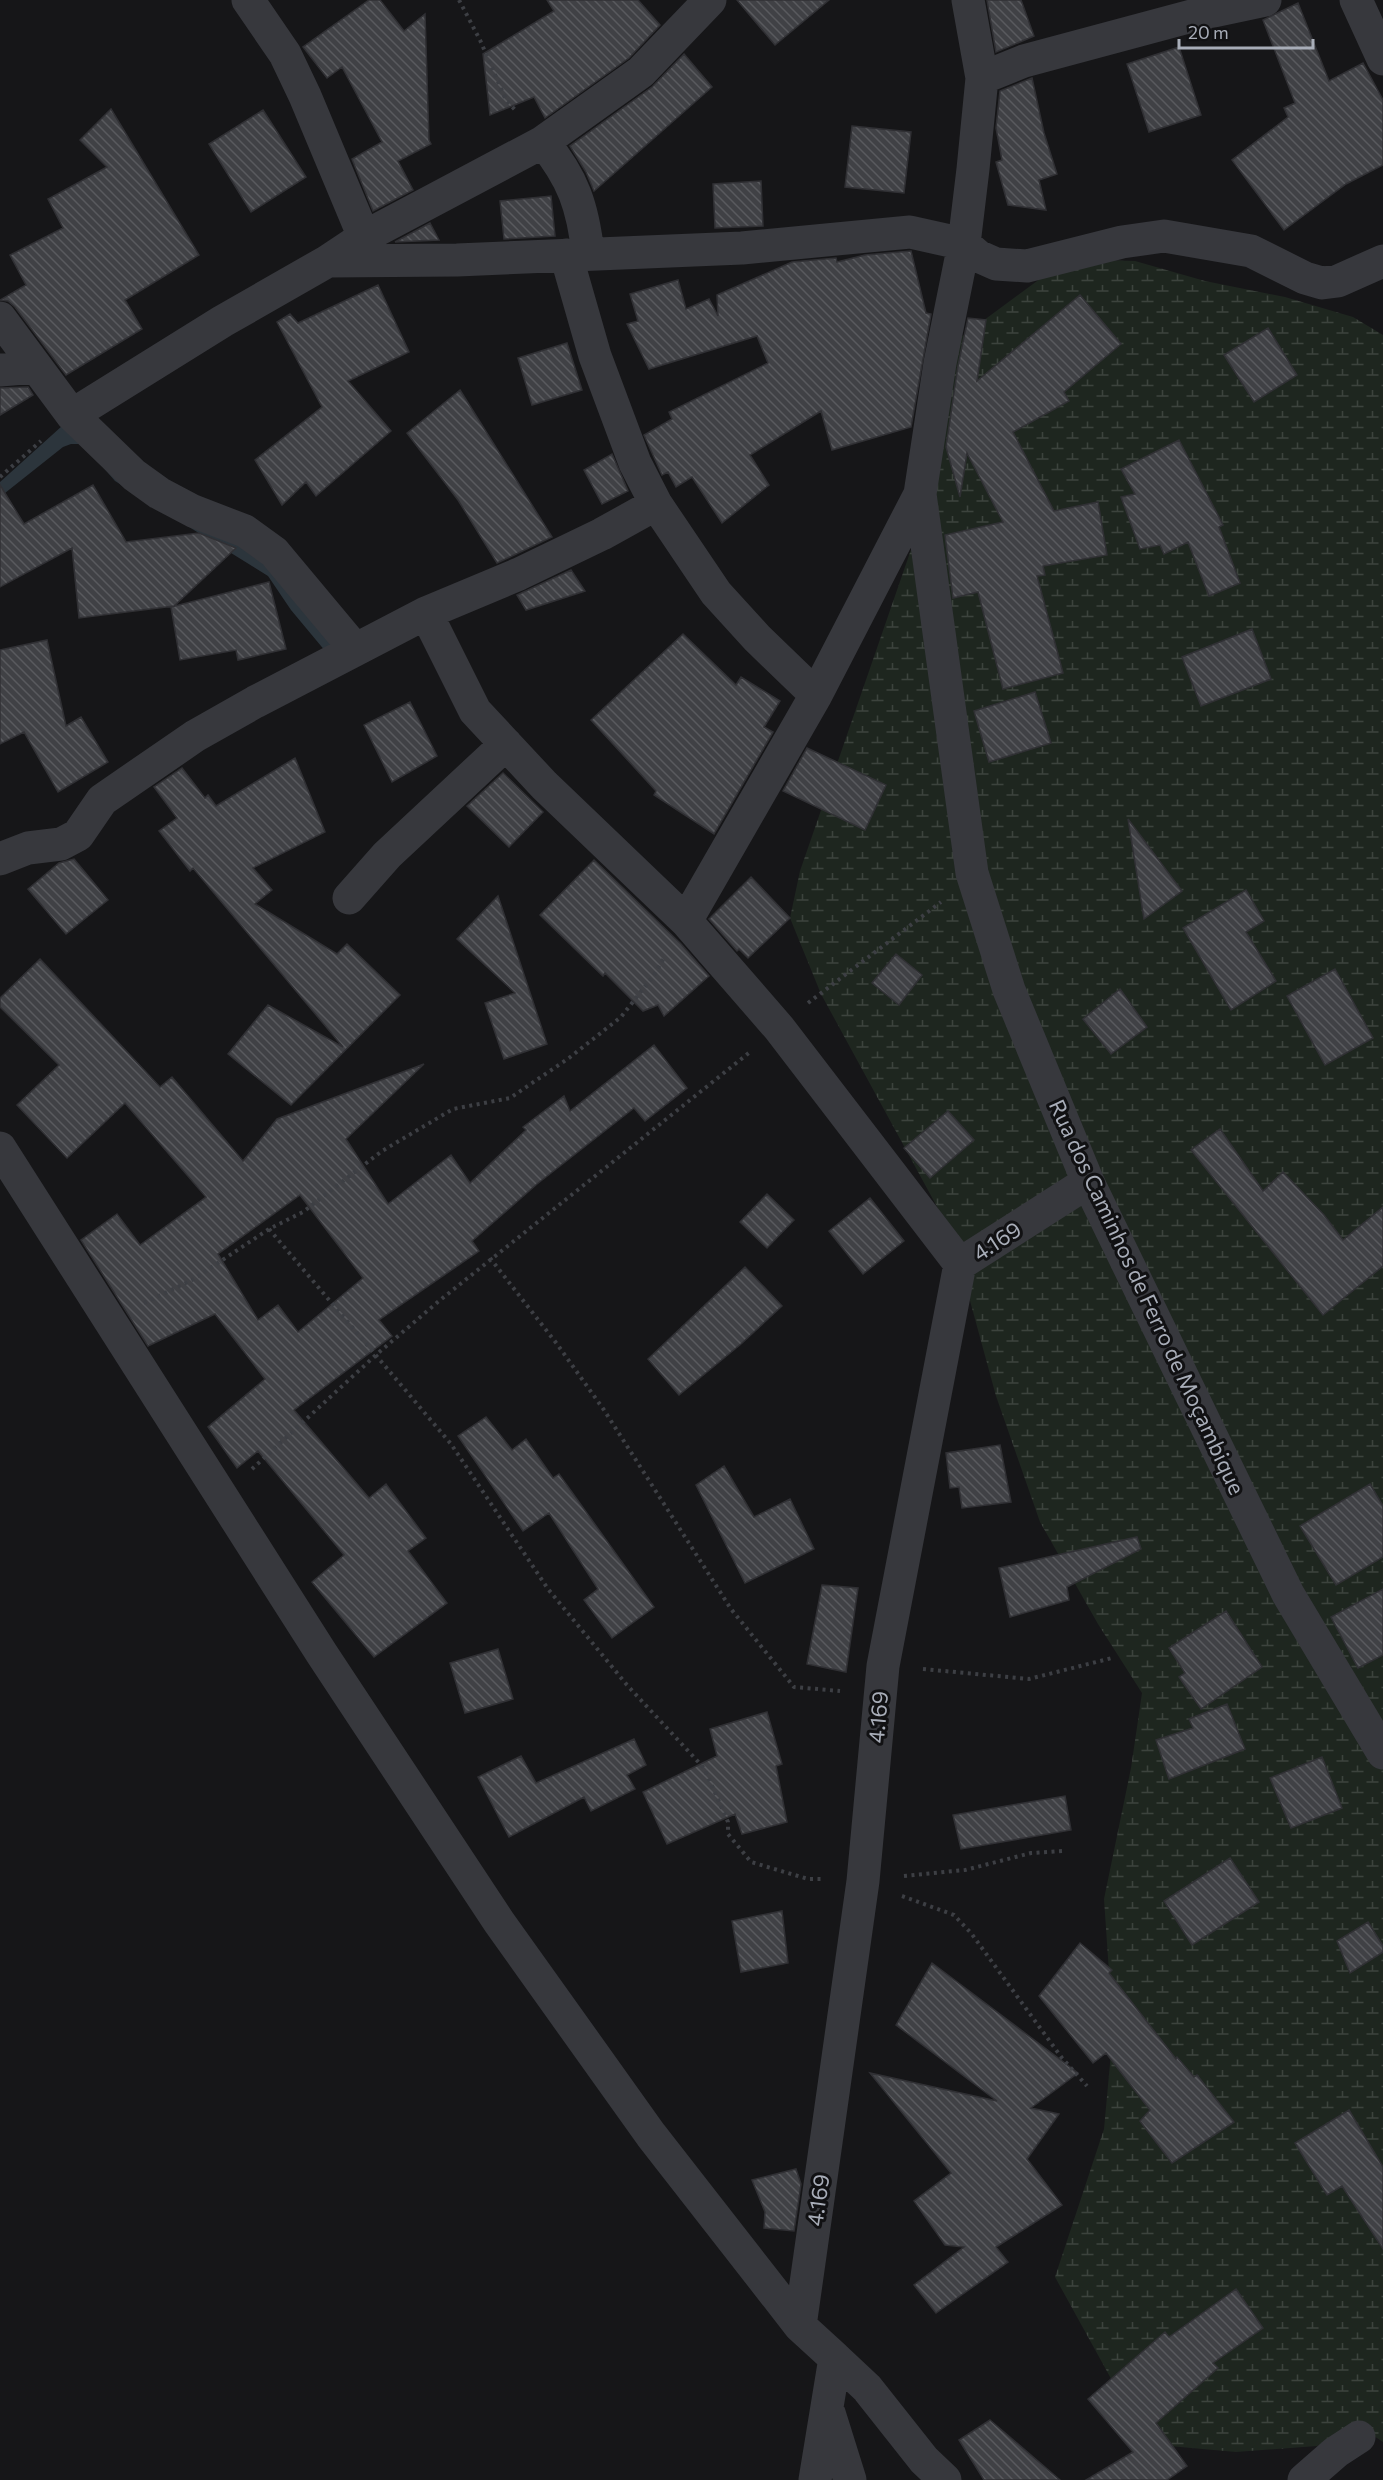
<svg xmlns="http://www.w3.org/2000/svg" width="1383" height="2480" viewBox="0 0 1383 2480" font-family="Commissioner,sans-serif">
<style>
.wetland{fill:url(#wetland-marsh)}
.water{fill:#2c353c}
.building{fill:url(#building-back-hatch);stroke:#303034;stroke-width:1.5;fill-rule:evenodd}
.lines{fill:none;stroke-linecap:round;stroke-linejoin:round}
.path{stroke:#3d3f44;stroke-width:4;stroke-dasharray:3 4.5;stroke-linecap:butt}
.minor{stroke:#37383d;stroke-width:33}
.labels{text-anchor:middle;stroke-width:6;stroke-linejoin:round;paint-order:stroke}
.street-label{font-size:22px;fill:#a8adb8;stroke:#111113}
</style>
<defs>
<pattern id="wetland-marsh" width="20" height="14" patternUnits="userSpaceOnUse" patternTransform="scale(1.5)"><rect width="20" height="14" fill="#1e261f"/><path d="M1 5h8M5 5V1M11 12h8M15 12V8" fill="none" stroke="#3c433d"/></pattern>
<pattern id="building-back-hatch" width="6" height="6" patternUnits="userSpaceOnUse" patternTransform="scale(1.5)"><rect width="6" height="6" fill="#404145"/><path d="M-1 5l2 2M0 0l6 6M5-1l2 2" fill="none" stroke="#595a5e"/></pattern>
</defs>
<rect width="100%" height="100%" fill="#161618"/>
<path class="wetland" d="M 1067,259 L 1135,261 L 1205,281 L 1285,297 L 1353,317 L 1383,335 L 1383,2442 L 1368,2432 L 1317,2446 L 1236,2452 L 1147,2444 L 1055,2277 L 1104,2129 L 1113,2031 L 1104,1899 L 1131,1768 L 1142,1693 L 1098,1624 L 1040,1522 L 996,1396 L 960,1264 L 941,1214 L 821,994 L 790,918 L 800,871 L 915,538 L 953,343 Z"/>
<path class="water" d="M 62,426 L 263,553 L 346,647 L 331,658 L 291,610 L 268,576 L 115,481 L 89,451 L 79,444 L 71,444 L 63,447 L 0,497 L 0,482 Z"/>
<path class="building" d="M 369,0 L 380,0 L 404,31 L 425,14 L 429,140 L 431,144 L 398,161 L 413,190 L 373,211 L 352,159 L 382,142 L 342,67 L 327,78 L 303,47 Z
M 547,0 L 638,0 L 660,25 L 629,58 L 545,118 L 534,97 L 490,115 L 483,54 L 554,11 Z
M 737,0 L 829,0 L 775,45 Z
M 987,0 L 1021,0 L 1034,36 L 996,52 Z
M 1298,3 L 1329,81 L 1363,63 L 1383,100 L 1383,165 L 1346,184 L 1284,230 L 1232,160 L 1288,117 L 1284,108 L 1295,103 L 1263,20 Z
M 1179,47 L 1201,115 L 1149,132 L 1127,64 Z
M 684,54 L 712,87 L 594,191 L 586,172 L 570,146 L 652,87 Z
M 1032,78 L 1044,133 L 1057,174 L 1039,180 L 1046,210 L 1008,205 L 996,162 L 1002,160 L 996,128 L 1000,91 Z
M 111,109 L 199,255 L 125,300 L 142,329 L 66,375 L 15,307 L 8,301 L 0,300 L 26,285 L 10,255 L 63,228 L 48,199 L 107,167 L 80,140 Z
M 263,110 L 306,177 L 251,212 L 209,144 Z
M 852,126 L 911,132 L 904,193 L 845,187 Z
M 761,181 L 763,226 L 715,228 L 713,184 Z
M 551,196 L 555,236 L 504,239 L 500,201 Z
M 430,223 L 439,240 L 395,242 Z
M 911,251 L 926,313 L 931,314 L 911,427 L 832,450 L 821,411 L 750,455 L 769,485 L 722,523 L 692,477 L 676,487 L 668,472 L 662,475 L 644,435 L 672,419 L 669,412 L 768,363 L 757,336 L 649,369 L 627,324 L 638,321 L 630,294 L 678,280 L 686,309 L 709,299 L 718,316 L 717,295 L 792,262 L 836,258 L 837,262 L 865,255 Z
M 378,285 L 409,352 L 348,381 L 391,431 L 316,496 L 306,482 L 282,505 L 255,460 L 322,407 L 277,322 L 290,314 L 298,323 Z
M 1080,295 L 1121,344 L 1064,392 L 1069,401 L 1013,432 L 1054,511 L 1098,502 L 1107,555 L 1043,566 L 1045,575 L 1037,576 L 1063,673 L 1003,689 L 978,592 L 953,598 L 945,535 L 1003,522 L 967,453 L 960,497 L 946,447 L 958,366 L 968,318 L 986,320 L 977,381 Z
M 1268,328 L 1297,375 L 1254,402 L 1224,355 Z
M 567,343 L 582,390 L 532,405 L 518,358 Z
M 28,387 L 33,395 L 0,415 L 0,388 Z
M 460,390 L 552,537 L 497,563 L 458,500 L 407,433 Z
M 1179,440 L 1223,525 L 1219,527 L 1240,583 L 1209,596 L 1188,542 L 1164,554 L 1160,545 L 1140,549 L 1121,497 L 1135,494 L 1121,469 Z
M 612,454 L 628,491 L 602,504 L 584,470 Z
M 0,485 L 24,524 L 93,485 L 126,542 L 199,533 L 236,548 L 174,606 L 79,618 L 72,548 L 0,587 Z
M 571,570 L 585,591 L 526,610 L 517,595 Z
M 269,582 L 286,649 L 238,660 L 236,650 L 180,660 L 171,607 Z
M 1252,629 L 1271,679 L 1201,706 L 1182,657 Z
M 683,634 L 736,685 L 741,677 L 780,701 L 764,727 L 773,732 L 714,834 L 654,795 L 656,791 L 591,720 Z
M 47,640 L 66,726 L 81,717 L 108,762 L 58,792 L 24,732 L 0,744 L 0,650 Z
M 1035,692 L 1051,743 L 989,762 L 974,711 Z
M 410,702 L 437,756 L 392,782 L 364,725 Z
M 807,748 L 886,785 L 865,830 L 783,791 Z
M 295,758 L 325,832 L 253,868 L 272,890 L 255,904 L 337,954 L 347,944 L 400,995 L 291,1105 L 228,1054 L 268,1005 L 343,1047 L 193,868 L 190,871 L 159,831 L 177,818 L 154,787 L 182,768 L 205,798 L 208,795 L 216,806 Z
M 503,773 L 543,812 L 509,847 L 467,806 Z
M 1128,819 L 1182,891 L 1144,919 Z
M 74,859 L 108,900 L 66,934 L 28,889 L 59,863 Z
M 594,860 L 681,944 L 709,976 L 664,1016 L 658,1005 L 643,1011 L 605,973 L 603,976 L 540,915 Z
M 751,877 L 790,918 L 748,958 L 739,949 L 737,951 L 709,919 Z
M 1246,890 L 1264,921 L 1246,932 L 1276,981 L 1231,1010 L 1183,928 Z
M 498,896 L 547,1044 L 504,1059 L 485,1003 L 515,993 L 457,939 Z
M 896,954 L 922,975 L 899,1005 L 872,983 Z
M 40,959 L 160,1087 L 172,1077 L 243,1161 L 277,1119 L 424,1064 L 346,1139 L 388,1204 L 451,1155 L 470,1183 L 526,1130 L 523,1127 L 564,1096 L 570,1111 L 654,1045 L 687,1088 L 645,1121 L 634,1108 L 537,1184 L 472,1241 L 479,1251 L 379,1320 L 392,1336 L 294,1410 L 369,1498 L 386,1484 L 426,1538 L 408,1551 L 447,1603 L 374,1657 L 312,1582 L 344,1555 L 258,1451 L 237,1468 L 208,1427 L 265,1379 L 215,1314 L 148,1346 L 81,1240 L 117,1214 L 140,1245 L 206,1197 L 125,1103 L 67,1158 L 17,1105 L 59,1065 L 0,1007 L 0,998 ZM 300,1195 L 363,1278 L 298,1332 L 278,1305 L 258,1320 L 218,1254 Z
M 1335,969 L 1373,1038 L 1325,1065 L 1287,996 Z
M 1120,989 L 1147,1027 L 1111,1054 L 1083,1019 Z
M 948,1111 L 974,1140 L 930,1178 L 904,1148 Z
M 1220,1129 L 1263,1191 L 1283,1172 L 1324,1215 L 1343,1240 L 1383,1207 L 1383,1266 L 1323,1315 L 1191,1150 Z
M 767,1194 L 794,1220 L 767,1248 L 740,1222 Z
M 870,1198 L 904,1241 L 863,1274 L 829,1231 Z
M 745,1267 L 782,1306 L 741,1344 L 679,1395 L 648,1359 Z
M 486,1417 L 512,1450 L 526,1439 L 553,1478 L 559,1474 L 654,1607 L 612,1638 L 584,1600 L 598,1589 L 549,1513 L 523,1531 L 458,1436 Z
M 1000,1445 L 1011,1502 L 962,1508 L 959,1487 L 950,1488 L 946,1453 Z
M 724,1466 L 754,1517 L 790,1499 L 814,1549 L 745,1583 L 696,1485 Z
M 1370,1484 L 1383,1506 L 1383,1557 L 1336,1585 L 1300,1526 Z
M 1137,1537 L 1141,1549 L 1067,1587 L 1069,1600 L 1010,1617 L 999,1568 Z
M 822,1585 L 858,1588 L 846,1672 L 807,1664 Z
M 1383,1589 L 1383,1655 L 1358,1668 L 1331,1617 Z
M 1226,1611 L 1262,1667 L 1201,1709 L 1179,1677 L 1185,1673 L 1169,1648 Z
M 498,1649 L 513,1699 L 465,1713 L 450,1663 Z
M 1227,1704 L 1245,1749 L 1169,1779 L 1156,1740 L 1193,1728 L 1189,1719 Z
M 767,1712 L 782,1764 L 776,1766 L 787,1822 L 742,1834 L 735,1814 L 667,1844 L 643,1792 L 717,1756 L 710,1729 Z
M 634,1739 L 646,1765 L 627,1775 L 635,1789 L 591,1811 L 584,1797 L 509,1837 L 478,1777 L 521,1756 L 536,1783 Z
M 1322,1757 L 1342,1808 L 1291,1828 L 1270,1778 Z
M 1065,1796 L 1071,1830 L 961,1849 L 953,1815 Z
M 1230,1858 L 1259,1902 L 1192,1945 L 1164,1901 Z
M 782,1911 L 788,1963 L 741,1972 L 732,1921 Z
M 1368,1922 L 1383,1946 L 1383,1952 L 1350,1973 L 1337,1941 Z
M 1080,1943 L 1112,1970 L 1109,1973 L 1176,2059 L 1177,2057 L 1194,2077 L 1197,2075 L 1234,2122 L 1172,2163 L 1140,2121 L 1150,2110 L 1106,2053 L 1093,2063 L 1039,1996 Z
M 932,1963 L 1078,2073 L 1031,2108 L 1059,2114 L 1027,2159 L 1062,2205 L 996,2247 L 1008,2262 L 936,2313 L 914,2285 L 964,2247 L 945,2245 L 914,2201 L 951,2173 L 870,2073 L 997,2101 L 896,2025 Z
M 1349,2110 L 1383,2167 L 1383,2249 L 1342,2186 L 1327,2195 L 1295,2143 Z
M 796,2169 L 801,2184 L 794,2231 L 764,2228 L 765,2212 L 752,2180 Z
M 1236,2289 L 1263,2328 L 1213,2363 L 1218,2368 L 1156,2423 L 1187,2466 L 1167,2480 L 1086,2480 L 1133,2452 L 1088,2399 L 1165,2332 L 1169,2337 Z
M 990,2420 L 1060,2480 L 984,2480 L 959,2440 Z"/>
<g class="lines">
<path class="path" d="M 459,0 L 480,40 L 506,100 L 516,111
M 0,477 L 41,441
M 808,1003 L 941,902
M 269,1229 L 451,1444 L 548,1589 L 627,1685 L 704,1768 L 728,1822 L 728,1834 L 751,1862 L 808,1879 L 825,1879
M 490,1258 L 557,1344 L 604,1410 L 731,1609 L 794,1687 L 840,1691
M 144,1303 L 194,1279 L 269,1229 L 303,1212 L 382,1151 L 453,1109 L 510,1098 L 569,1058 L 621,1017 L 654,975 L 664,958
M 252,1469 L 377,1354 L 439,1301 L 750,1052
M 923,1669 L 1029,1679 L 1112,1658
M 904,1876 L 965,1870 L 1031,1853 L 1063,1851
M 902,1896 L 954,1915 L 971,1933 L 1062,2058 L 1087,2086"/>
<path class="minor" d="M 248,0 L 285,54 L 305,96 L 364,237
M 968,0 L 982,78 L 973,169 L 964,244 L 940,363 L 920,494 L 972,873 L 1009,990 L 1088,1182 L 1288,1594 L 1383,1753
M 1356,0 L 1383,59
M 982,78 L 1024,61 L 1199,14 L 1265,0
M 543,142 C 573,178 583,207 588,254
M 566,255 L 595,356 L 635,463 L 656,504 L 716,593 L 757,638 L 816,695
M 328,261 L 457,260 L 742,248 L 910,232 L 964,244 L 978,256 L 996,264 L 1027,266 L 1122,242 L 1164,236 L 1251,251 L 1305,278 L 1322,283 L 1338,281 L 1383,261
M 0,318 L 72,415 L 134,475 L 159,493 L 193,511 L 245,531 L 274,552 L 355,649
M 0,370 L 36,367
M 72,415 L 223,321 L 328,261 L 364,237 L 543,142 L 641,72 L 710,0
M 426,613 L 475,711 L 544,785 L 686,921 L 779,1028 L 960,1264
M 0,859 L 28,848 L 61,844 L 78,835 L 102,800 L 195,736 L 255,702 L 426,613 L 519,574 L 602,534 L 656,504
M 349,898 L 387,855 L 506,744
M 686,921 L 816,695 L 920,494
M 0,1148 L 322,1654 L 499,1922 L 651,2135 L 800,2326 L 835,2358 L 815,2480
M 800,2326 L 863,1881 L 883,1666 L 960,1264 L 1088,1182
M 835,2358 L 867,2388 L 924,2460 L 945,2480
M 829,2413 L 850,2480
M 1304,2480 L 1336,2452 L 1359,2437"/>
</g>
<g class="labels">
<g class="street-label">
<text transform="translate(997 1241) rotate(-33)" y="8">4.169</text>
<text transform="translate(1147 1297) rotate(65)" y="8">Rua dos Caminhos de Ferro de Moçambique</text>
<text transform="translate(878 1717) rotate(-85)" y="8">4.169</text>
<text transform="translate(818 2200) rotate(-82)" y="8">4.169</text>
</g>
</g>
<path d="M1179 39v9h134v-9" fill="none" stroke="#a8adb8" stroke-width="3"/>
<text x="1188" y="39" font-size="18" fill="#a8adb8" stroke="#111113" stroke-width="4.5" paint-order="stroke">20 m</text>
</svg>
